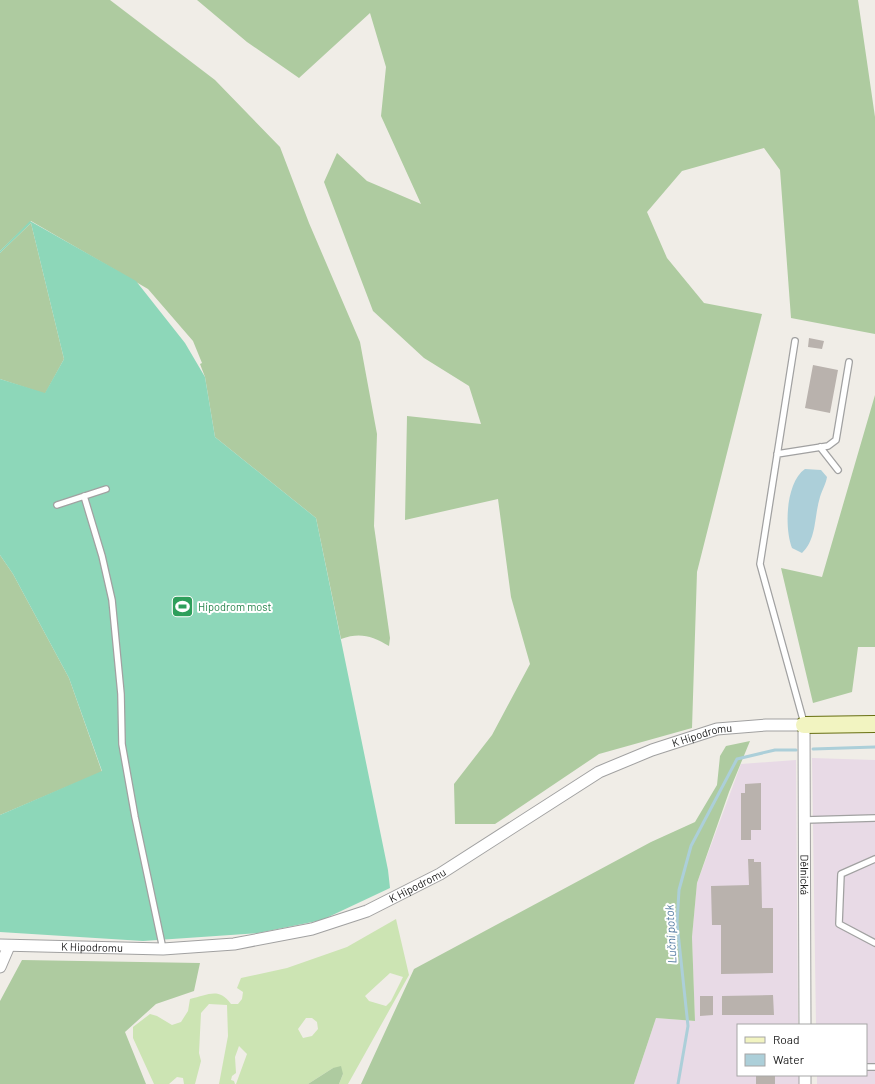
<svg xmlns="http://www.w3.org/2000/svg" width="875" height="1084" viewBox="0 0 875 1084" font-family="Barlow,sans-serif">
<style>
.industrial{fill:#e8dae6}
.grass{fill:#cce4b3;fill-rule:evenodd}
.forest{fill:#aecba0}
.pitch{fill:#8dd7b9}
.water{fill:#accfd9}
.lines{fill:none;stroke-linecap:round;stroke-linejoin:round}
.stream{stroke:#accfd9;stroke-width:3}
.building{fill:#b9b2ad}
.lane-casing{stroke:#a1a1a1;stroke-width:8}
.street-casing{stroke:#a1a1a1;stroke-width:13}
.secondary-casing{stroke:#666e10;stroke-width:18}
.lane{stroke:#fff;stroke-width:5.5}
.street{stroke:#fff;stroke-width:11}
.secondary{stroke:#f2f4c1;stroke-width:16}
.labels{text-anchor:middle;stroke-width:4;stroke-linejoin:round;paint-order:stroke}
.leisure-label{font-size:11px;fill:#27864d;stroke:#fff;text-anchor:start}
.street-label{font-size:11px;fill:#202020;stroke:#fff}
.water-label{font-size:12px;font-style:italic;fill:#527aa0;stroke:#fff}
</style>
<rect width="100%" height="100%" fill="#f0ede7"/>
<path class="industrial" d="M 812,758 L 875,760 L 875,1084 L 817,1084 L 817,1075 L 866,1075 L 866,1025 L 816,1025 Z
M 796,760 L 798,1025 L 738,1025 L 738,1075 L 799,1075 L 799,1084 L 634,1084 L 656,1018 L 695,1021 L 692,937 L 697,883 L 741,764 Z"/>
<path class="grass" d="M 396,919 L 409,975 L 348,1084 L 339,1084 L 343,1074 L 333,1068 L 308,1084 L 236,1084 L 247,1054 L 239,1046 L 235,1057 L 236,1073 L 232,1076 L 231,1080 L 234,1081 L 235,1084 L 219,1084 L 228,1036 L 227,1005 L 209,1004 L 201,1013 L 199,1053 L 201,1061 L 195,1084 L 184,1084 L 183,1078 L 177,1077 L 169,1084 L 154,1084 L 133,1038 L 133,1027 L 150,1014 L 157,1016 L 172,1025 L 181,1022 L 188,1011 L 190,999 C 208,995 219,987 231,1004 L 238,1004 L 242,999 L 243,992 L 237,988 L 241,978 L 287,968 L 347,947 ZM 390,973 L 403,977 L 391,1001 L 386,1006 L 369,1001 L 365,996 ZM 306,1018 L 312,1018 L 317,1022 L 318,1029 L 312,1036 L 303,1038 L 298,1029 Z"/>
<path class="forest" d="M 0,0 L 110,0 L 215,80 L 280,147 L 309,223 L 360,342 L 377,434 L 374,526 L 390,638 L 389,646 C 372,636 360,632 341,639 L 316,518 L 215,437 L 205,377 L 200,364 L 202,363 L 193,341 L 148,289 L 31,221 L 0,251 Z
M 197,0 L 858,0 L 875,117 L 875,334 L 791,318 L 780,170 L 764,148 L 682,171 L 647,212 L 667,258 L 704,303 L 762,314 L 697,572 L 692,728 L 599,754 L 495,824 L 455,824 L 454,784 L 492,735 L 530,664 L 511,597 L 498,499 L 405,520 L 407,416 L 481,424 L 469,386 L 424,358 L 373,311 L 324,182 L 337,153 L 367,181 L 421,204 L 381,116 L 386,67 L 370,13 L 299,78 L 247,42 Z
M 31,223 L 64,359 L 45,394 L 0,379 L 0,253 Z
M 875,395 L 875,647 L 858,647 L 852,692 L 813,703 L 781,568 L 822,577 Z
M 0,555 L 13,574 L 69,678 L 102,772 L 0,815 Z
M 750,741 L 729,792 L 697,883 L 692,937 L 695,1021 L 656,1018 L 634,1084 L 361,1084 L 414,969 L 651,842 L 695,822 L 717,785 L 720,756 L 726,746 Z
M 22,960 L 200,963 L 194,991 L 156,1004 L 125,1032 L 146,1084 L 0,1084 L 0,1001 Z
M 341,1066 L 343,1074 L 339,1084 L 308,1084 L 333,1068 Z"/>
<path class="pitch" d="M 30,221 L 136,281 L 185,343 L 205,377 L 215,437 L 316,518 L 388,870 L 390,888 L 322,920 L 258,933 L 143,941 L 0,932 L 0,815 L 102,771 L 69,678 L 13,574 L 0,555 L 0,379 L 45,393 L 64,359 L 31,223 L 0,253 L 0,251 Z"/>
<path class="water" d="M 805,469 L 821,470 L 827,477 C 826,484 822,490 820,497 C 814,516 817,539 802,553 L 792,548 C 784,527 786,482 805,469 Z"/>
<g class="lines">
<path class="stream" d="M 813,749 L 875,747
M 678,1084 L 688,1026 L 677,923 L 679,890 L 691,846 L 737,759 L 775,750 L 796,750"/>
</g>
<path class="building" d="M 809,338 L 824,341 L 822,349 L 808,347 Z
M 813,365 L 838,370 L 830,413 L 805,408 Z
M 761,783 L 761,830 L 751,830 L 751,840 L 741,840 L 741,793 L 745,793 L 745,784 Z
M 748,859 L 754,859 L 754,862 L 761,862 L 762,908 L 773,908 L 773,973 L 721,974 L 721,925 L 712,925 L 711,886 L 749,885 Z
M 773,995 L 774,1015 L 722,1015 L 722,996 Z
M 700,996 L 713,996 L 713,1015 L 700,1016 Z
M 756,1075 L 775,1075 L 775,1084 L 756,1084 Z"/>
<g class="lines">
<defs>
<path id="lane" d="M 795,341 L 760,564 L 804,723
M 820,447 L 838,470
M 777,454 L 828,446 L 836,440 L 849,362
M 84,496 L 102,556 L 112,600 L 121,694 L 122,744 L 135,817 L 163,949
M 57,505 L 106,489
M 805,820 L 875,818
M 875,859 L 841,874 L 839,924 L 875,943
M 866,1067 L 875,1067"/>
<g id="street">
<path id="s1" d="M 0,945 L 163,949 L 234,944 L 312,929 L 367,911 L 440,874 L 599,772 L 652,750 L 717,729 L 766,725 L 804,725 L 805,1025"/>
<path d="M 0,967 L 9,946"/>
<path d="M 805,1075 L 805,1084"/>
</g>
<path id="secondary" d="M 804,725 L 875,724"/>
</defs>
<use href="#lane" class="lane-casing"/>
<use href="#street" class="street-casing"/>
<use href="#secondary" class="secondary-casing"/>
<use href="#lane" class="lane"/>
<use href="#street" class="street"/>
<use href="#secondary" class="secondary"/>
</g>
<defs>
<symbol id="stadium-square" viewBox="-11 -11 22 22"><rect x="-9" y="-9" width="18" height="18" rx="4" fill="#2e9e5b" stroke="#fff"/><path d="M0-5a6.5 5 0 1 0 0 10a6.5 5 0 1 0 0-10ZM-3.5-1.8h7v3.6h-7Z" fill="#fff"/></symbol>
</defs>
<g fill-rule="evenodd">
<use href="#stadium-square" x="170" y="594" width="25" height="25"/>
</g>
<g class="labels">
<g class="leisure-label">
<text x="198" y="611">Hipodrom most</text>
</g>
<g class="street-label">
<text dy="4" stroke="none"><textPath href="#s1" startOffset="752">K Hipodromu</textPath></text>
<text dy="4" stroke="none"><textPath href="#s1" startOffset="1005">Dělnická</textPath></text>
<text dy="4" stroke="none"><textPath href="#s1" startOffset="428">K Hipodromu</textPath></text>
<text dy="4" stroke="none"><textPath href="#s1" startOffset="92">K Hipodromu</textPath></text>
</g>
<g class="water-label">
<text transform="translate(671 934) rotate(-93)" y="4">Luční potok</text>
</g>
</g>
<rect x="737" y="1024" width="130" height="52" fill="#ffffff" stroke="#a6a6a6"/>
<rect x="745" y="1037" width="20" height="6" fill="#f2f4c1" stroke="#a6a6a6"/>
<text x="773" y="1044" font-size="12" fill="#202020">Road</text>
<rect x="745" y="1054" width="20" height="12" fill="#accfd9" stroke="#a6a6a6"/>
<text x="773" y="1064" font-size="12" fill="#202020">Water</text>
</svg>
